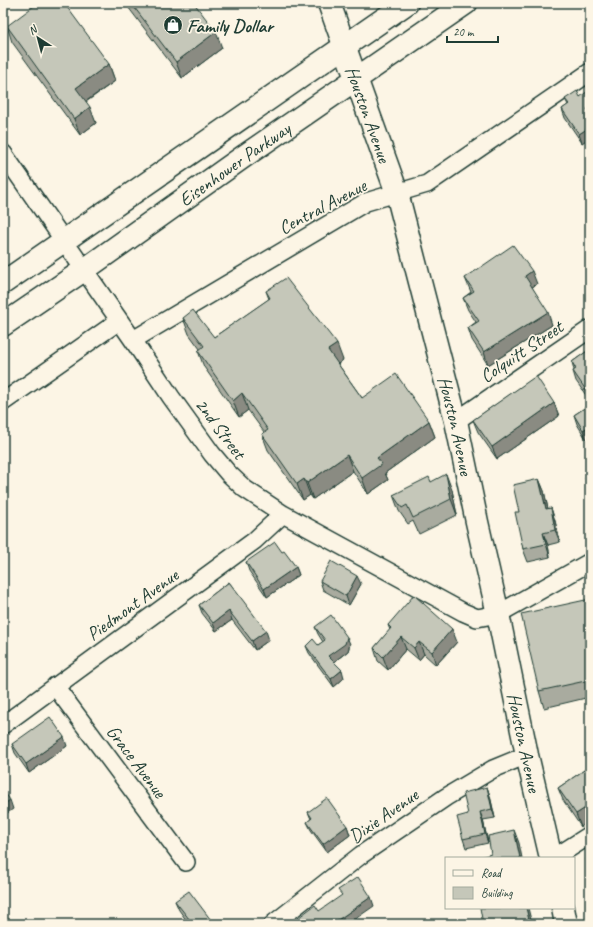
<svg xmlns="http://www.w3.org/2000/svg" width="593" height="927" viewBox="0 0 593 927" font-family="Caveat,sans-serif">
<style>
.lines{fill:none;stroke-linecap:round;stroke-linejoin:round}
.street-casing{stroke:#1f3d34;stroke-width:20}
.secondary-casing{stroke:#1f3d34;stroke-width:25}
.primary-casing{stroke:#1f3d34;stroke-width:25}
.street{stroke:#fcf5e5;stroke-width:17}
.secondary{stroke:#fcf5e5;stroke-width:22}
.primary{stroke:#fcf5e5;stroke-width:22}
.wall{fill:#a9ab9f;stroke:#1f3d34}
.shaded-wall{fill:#8a8b82;stroke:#1f3d34}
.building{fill:#c5c7b9;stroke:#1f3d34}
.labels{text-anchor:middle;stroke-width:3.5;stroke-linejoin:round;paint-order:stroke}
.poi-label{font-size:19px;font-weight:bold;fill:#1f3d34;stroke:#fcf5e5;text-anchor:start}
.street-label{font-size:19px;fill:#1f3d34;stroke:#fcf5e5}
</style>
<rect width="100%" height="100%" fill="#fcf5e5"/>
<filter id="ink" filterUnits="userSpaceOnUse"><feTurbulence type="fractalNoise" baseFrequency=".025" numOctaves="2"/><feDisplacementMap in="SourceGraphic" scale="8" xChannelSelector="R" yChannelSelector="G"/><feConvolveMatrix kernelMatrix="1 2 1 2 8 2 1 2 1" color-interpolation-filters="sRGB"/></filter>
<g filter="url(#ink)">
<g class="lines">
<defs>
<path id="street" d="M 3,153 L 133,340 L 171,397 L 212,454 L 228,473 L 245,489 L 283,514 L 463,612 L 477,618 L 498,614 L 590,562
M 133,340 L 366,202 L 427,184 L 590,72
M 3,402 L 119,321
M 456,421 L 590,329
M 55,686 L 186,862
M 3,725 L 254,541 L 283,514
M 554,858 L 590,835
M 273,924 L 361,855 L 446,797 L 493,769 L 527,755"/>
<g id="secondary">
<path id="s1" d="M 329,3 L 397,193 L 412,251 L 456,421 L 477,522 L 498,614 L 527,755 L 551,858"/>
<path d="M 563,908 L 566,924"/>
</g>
<g id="primary">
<path d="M 3,283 L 407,3"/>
<path id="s2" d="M 3,325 L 84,270 L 243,157 L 466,3"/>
</g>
</defs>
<use href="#street" class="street-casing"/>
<use href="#secondary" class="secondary-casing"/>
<use href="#primary" class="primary-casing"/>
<use href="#street" class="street"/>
<use href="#secondary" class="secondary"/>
<use href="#primary" class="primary"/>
</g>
<path class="wall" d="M 125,3 L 194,3 L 222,48 L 182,78 Z
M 7,26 L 109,64 L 115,81 L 86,102 L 96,123 L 80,135 L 12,42 Z
M 590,93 L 590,137 L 582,143 L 565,118 L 562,109 L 568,105 L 565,99 L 580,97 Z
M 465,278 L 537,284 L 532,287 L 552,325 L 488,365 L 472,340 L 468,328 L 476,322 L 468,310 L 463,298 L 471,292 Z
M 266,291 L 343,360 L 338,364 L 362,398 L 429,421 L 435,437 L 385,473 L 388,480 L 368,494 L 353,471 L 313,499 L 310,495 L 303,500 L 268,450 L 262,434 L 264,432 L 248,410 L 239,417 L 204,367 L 198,351 L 200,349 L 189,334 L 183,318 L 214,337 L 269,299 Z
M 590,349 L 590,401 L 576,381 L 573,371 L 574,370 L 572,362 Z
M 554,403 L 559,416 L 497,459 L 478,432 L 473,420 Z
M 589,405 L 586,439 L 577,424 L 574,415 Z
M 590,474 L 590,490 L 588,488 L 585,478 Z
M 539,479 L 544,491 L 548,509 L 551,508 L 555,521 L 560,542 L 548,545 L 550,557 L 528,562 L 523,549 L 519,512 Z
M 431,482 L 452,490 L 457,515 L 419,534 L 413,521 L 408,524 L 399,511 L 393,495 Z
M 282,552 L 296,567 L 299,575 L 267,597 L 249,571 L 246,562 Z
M 320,581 L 361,584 L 349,605 L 323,590 Z
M 229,582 L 269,640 L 255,650 L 232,620 L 216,631 L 202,613 L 199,605 Z
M 590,599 L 590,697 L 544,708 L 539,691 Z
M 388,625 L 457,642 L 436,665 L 424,654 L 419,660 L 406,649 L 388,670 L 378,661 L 374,648 L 390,630 Z
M 315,627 L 350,644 L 348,651 L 334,662 L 344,678 L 334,687 L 309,653 L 306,646 L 318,645 L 323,642 L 318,634 Z
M 12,744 L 67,746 L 29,773 L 15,753 Z
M 590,766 L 581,827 L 563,800 L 558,788 Z
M 487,787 L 490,796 L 495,818 L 483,820 L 488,843 L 466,848 L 463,839 L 468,814 Z
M 308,812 L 347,826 L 350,835 L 327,852 L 311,830 L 307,822 L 311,819 Z
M 175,901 L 214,924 L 189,924 L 179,910 Z"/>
<path class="shaded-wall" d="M 216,32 L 222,48 L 182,78 L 176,62 Z
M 109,64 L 115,81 L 82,104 L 76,88 Z
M 90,107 L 96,123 L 80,135 L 74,119 Z
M 590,127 L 590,137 L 582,143 L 579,134 Z
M 532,271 L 537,284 L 529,289 L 525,276 Z
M 548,312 L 552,325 L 488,365 L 484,352 Z
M 337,344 L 343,360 L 334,367 L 328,350 Z
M 242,393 L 248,410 L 239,417 L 233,401 Z
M 554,403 L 559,416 L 497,459 L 492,447 Z
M 429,421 L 435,437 L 385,473 L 388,480 L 368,494 L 362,478 L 377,458 Z
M 590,426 L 590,436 L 586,439 L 583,430 Z
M 347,455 L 353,471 L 313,499 L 307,483 Z
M 446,474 L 452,490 L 457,515 L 451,499 Z
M 304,479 L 310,495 L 303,500 L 297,484 Z
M 539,479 L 544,491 L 551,522 L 546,509 Z
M 551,508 L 555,521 L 560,542 L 555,530 Z
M 543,533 L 548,545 L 550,557 L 546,544 Z
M 296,567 L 299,575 L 267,597 L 264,589 Z
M 357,576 L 361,584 L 349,605 L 346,596 Z
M 229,611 L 232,620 L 216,631 L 213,623 Z
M 452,629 L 457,642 L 436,665 L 432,652 Z
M 266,631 L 269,640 L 255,650 L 252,641 Z
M 347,637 L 350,644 L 348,651 L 331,664 L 328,656 Z
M 401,637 L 406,649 L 388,670 L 383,657 Z
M 419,642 L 424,654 L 419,660 L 414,648 Z
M 342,670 L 344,678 L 334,687 L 331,679 Z
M 64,737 L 67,746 L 29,773 L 26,764 Z
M 487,787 L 490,796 L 495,818 L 492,809 Z
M 10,800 L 13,809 L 3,816 L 3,805 Z
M 590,805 L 590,820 L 581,827 L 576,814 Z
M 480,812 L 483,820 L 488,843 L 485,834 Z
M 347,826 L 350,835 L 327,852 L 323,844 Z
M 514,830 L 519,843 L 522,858 L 520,858 Z
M 371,897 L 374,906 L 348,924 L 332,924 Z
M 526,908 L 528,908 L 532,924 L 530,924 Z"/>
<path class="building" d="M 38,3 L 64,3 L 109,64 L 76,88 L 90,107 L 74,119 L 7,26 Z
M 131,3 L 194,3 L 216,32 L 176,62 Z
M 577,91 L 580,97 L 588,91 L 590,93 L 590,107 L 587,109 L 590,113 L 590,127 L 579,134 L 562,109 L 569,104 L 565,99 Z
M 513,245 L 532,271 L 525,276 L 548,312 L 484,352 L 468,328 L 479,321 L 463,298 L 474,291 L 465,278 Z
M 286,278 L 337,344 L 328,350 L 362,398 L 396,374 L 429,421 L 377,458 L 382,464 L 362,478 L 347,455 L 307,483 L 304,479 L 297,484 L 262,434 L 268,430 L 242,393 L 233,401 L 198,351 L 204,346 L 183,318 L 193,310 L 214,337 L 270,298 L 266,291 Z
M 590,349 L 590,396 L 573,371 L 576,369 L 572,362 Z
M 536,376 L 554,403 L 492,447 L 473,420 Z
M 589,405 L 590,407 L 590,426 L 583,430 L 574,415 Z
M 446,474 L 451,499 L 413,518 L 407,505 L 402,508 L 393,495 L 429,477 L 431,482 Z
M 590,474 L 590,486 L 585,478 Z
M 539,479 L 546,509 L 551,508 L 555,530 L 543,533 L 546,544 L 523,549 L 515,512 L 519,512 L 513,485 Z
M 275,542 L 282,552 L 284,551 L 296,567 L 264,589 L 246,562 Z
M 331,561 L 357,576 L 346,596 L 320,581 Z
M 229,582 L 266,631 L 252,641 L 229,611 L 213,623 L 199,605 Z
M 414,595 L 452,629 L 432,652 L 419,642 L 414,648 L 401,637 L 383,657 L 374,648 L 391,628 L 388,625 Z
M 590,599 L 590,680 L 539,691 L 521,614 Z
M 331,615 L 347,637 L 345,644 L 328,656 L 342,670 L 331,679 L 306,646 L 313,639 L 318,645 L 325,640 L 315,627 Z
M 50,717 L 64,737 L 26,764 L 12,744 Z
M 590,766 L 590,805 L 576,814 L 558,788 Z
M 487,787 L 492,809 L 480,812 L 485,834 L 463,839 L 457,817 L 468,814 L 463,793 Z
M 3,790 L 10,800 L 3,805 Z
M 327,798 L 347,826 L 323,844 L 307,822 L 312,818 L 308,812 Z
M 514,830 L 520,858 L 478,858 L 491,854 L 488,836 Z
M 590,858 L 590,875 L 586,859 Z
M 358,877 L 371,897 L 332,924 L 290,924 L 315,905 L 319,911 L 342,895 L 338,890 Z
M 189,891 L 214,924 L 193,924 L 175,901 Z
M 480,908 L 526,908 L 530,924 L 483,924 Z"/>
</g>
<defs>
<symbol id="shop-disc" viewBox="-11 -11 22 22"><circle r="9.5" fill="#1f3d34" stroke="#fcf5e5"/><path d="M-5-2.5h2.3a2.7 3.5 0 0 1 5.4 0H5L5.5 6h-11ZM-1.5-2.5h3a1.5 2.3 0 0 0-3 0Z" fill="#fff"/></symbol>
</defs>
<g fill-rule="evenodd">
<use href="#shop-disc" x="162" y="14" width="22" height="22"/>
</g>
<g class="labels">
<g class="poi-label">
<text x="187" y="32">Family Dollar</text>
</g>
<g class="street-label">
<text dy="7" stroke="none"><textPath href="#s1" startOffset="118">Houston Avenue</textPath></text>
<text dy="7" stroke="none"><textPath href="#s2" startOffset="282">Eisenhower Parkway</textPath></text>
<text transform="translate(322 206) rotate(-28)" y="7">Central Avenue</text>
<text transform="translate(521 351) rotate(-34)" y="7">Colquitt Street</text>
<text dy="7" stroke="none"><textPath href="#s1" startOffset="442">Houston Avenue</textPath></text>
<text transform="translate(221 428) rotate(53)" y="7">2nd Street</text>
<text transform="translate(132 604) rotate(-36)" y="7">Piedmont Avenue</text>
<text dy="7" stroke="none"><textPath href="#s1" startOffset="766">Houston Avenue</textPath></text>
<text transform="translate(137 761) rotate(53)" y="7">Grace Avenue</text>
<text transform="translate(383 815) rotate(-35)" y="7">Dixie Avenue</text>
</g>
</g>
<rect width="593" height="927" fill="none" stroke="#fcf5e5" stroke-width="16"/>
<rect x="8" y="8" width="577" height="911" fill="none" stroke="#1f3d34" stroke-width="1.5" filter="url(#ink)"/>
<rect x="445" y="857" width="130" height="52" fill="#fcf5e5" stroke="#a4ab9e"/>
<rect x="453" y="870" width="20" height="6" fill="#fcf5e5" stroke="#a4ab9e"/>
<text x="481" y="877" font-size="12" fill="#1f3d34">Road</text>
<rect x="453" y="887" width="20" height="12" fill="#c5c7b9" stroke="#a4ab9e"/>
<text x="481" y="897" font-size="12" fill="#1f3d34">Building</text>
<g transform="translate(38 38) rotate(324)" stroke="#fcf5e5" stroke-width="3" paint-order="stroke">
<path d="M0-3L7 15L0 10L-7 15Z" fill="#1f3d34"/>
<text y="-6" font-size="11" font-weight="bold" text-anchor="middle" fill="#1f3d34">N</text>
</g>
<path d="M447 36v6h51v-6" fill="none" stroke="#1f3d34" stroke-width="2"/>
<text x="453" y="36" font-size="12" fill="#1f3d34" stroke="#fcf5e5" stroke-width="3" paint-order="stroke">20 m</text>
</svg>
